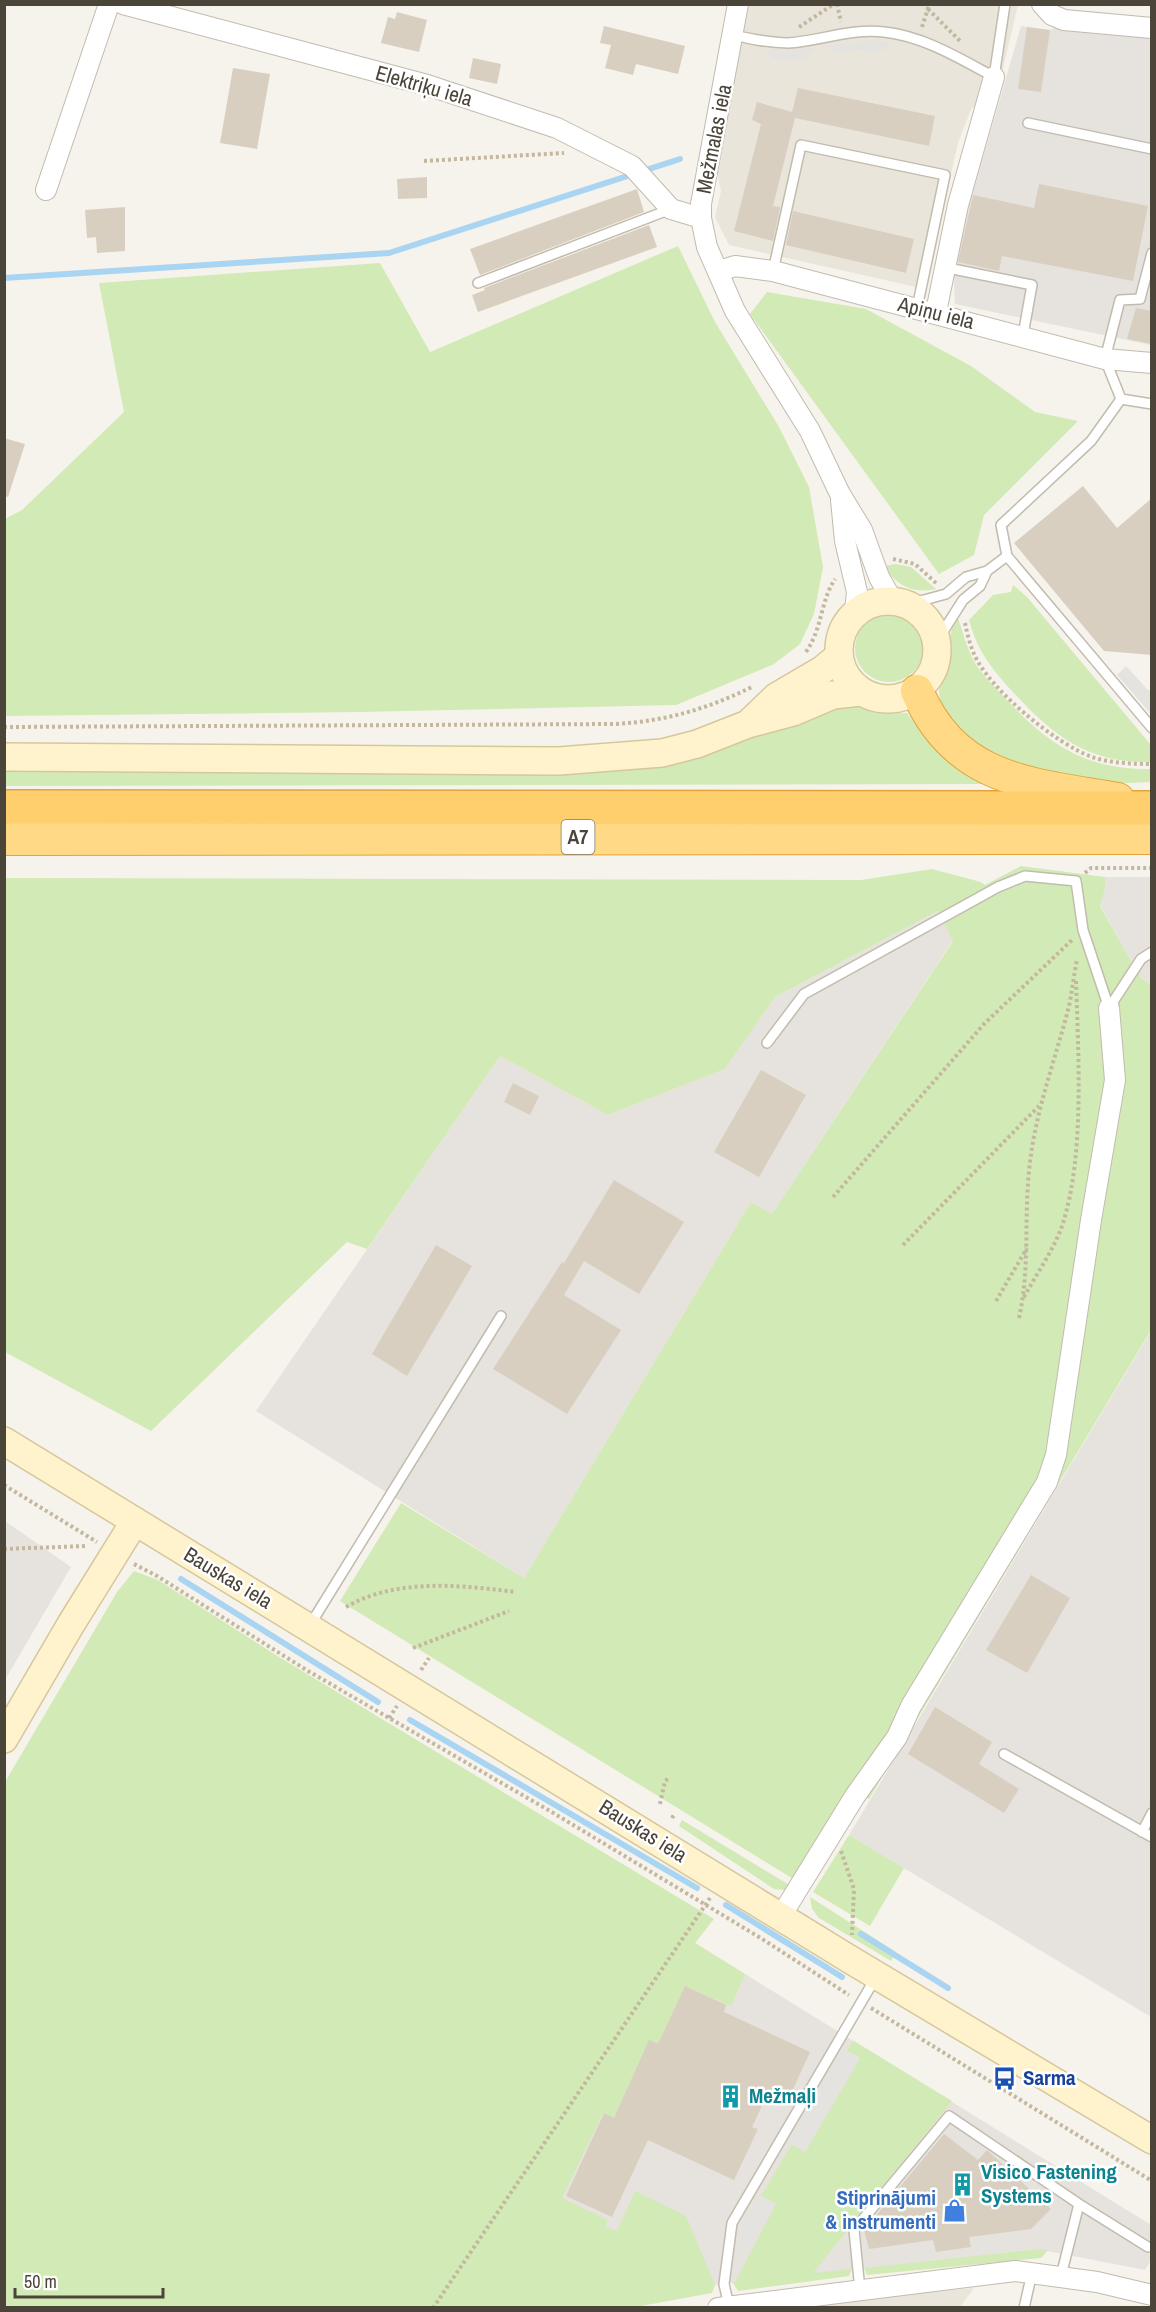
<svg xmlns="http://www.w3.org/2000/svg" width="1156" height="2312" viewBox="0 0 1156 2312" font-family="'Archivo Narrow',sans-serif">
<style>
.residential{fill:#eae5da}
.industrial{fill:#e6e2dd}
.green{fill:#d2eab5}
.parking{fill:#e5e3e0}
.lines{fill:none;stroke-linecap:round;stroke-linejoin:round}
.stream{stroke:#a9d4f2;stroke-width:6}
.building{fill:#d8cfc1}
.service-casing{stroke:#c2bbae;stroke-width:12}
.minor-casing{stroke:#c2bbae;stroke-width:22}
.secondary-casing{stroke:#d6c79b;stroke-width:30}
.trunk-casing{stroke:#e0a43c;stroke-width:34}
.motorway-casing{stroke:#e0a43c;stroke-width:36}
.path{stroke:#c4b79f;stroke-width:4;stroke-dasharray:3 3;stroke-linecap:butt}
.service{stroke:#fff;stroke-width:9}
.minor{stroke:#fff;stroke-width:20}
.secondary{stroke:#fff3cd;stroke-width:27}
.trunk{stroke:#ffd985;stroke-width:32}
.motorway{stroke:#ffcf6e;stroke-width:33}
.labels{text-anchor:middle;stroke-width:5;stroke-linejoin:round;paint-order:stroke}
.shield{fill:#fff;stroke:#817c74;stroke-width:1.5}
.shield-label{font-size:20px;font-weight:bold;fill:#4b4439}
.street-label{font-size:21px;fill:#4b4439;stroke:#fff}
.transit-label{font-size:21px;font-weight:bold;fill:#164399;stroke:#fff;text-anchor:start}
.culture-label{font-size:21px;font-weight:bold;fill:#0d838f;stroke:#fff;text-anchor:start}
.shop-label{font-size:21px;font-weight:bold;fill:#366cbe;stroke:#fff;text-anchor:end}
</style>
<rect width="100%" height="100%" fill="#f6f3ec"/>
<path class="residential" d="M 749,5 L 1018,5 L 992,115 L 972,107 L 958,143 L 925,289 L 729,245 L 715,217 L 721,191 L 717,172 Z
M 974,2288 L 960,2307 L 821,2308 L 825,2302 Z"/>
<path class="industrial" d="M 1021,26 L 1049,30 L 1058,27 L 1151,35 L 1151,345 L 955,304 L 953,262 Z
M 1105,877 L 1151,877 L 1151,985 L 1141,978 L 1100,905 L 1105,889 Z
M 938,911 L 953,940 L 772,1214 L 751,1202 L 524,1578 L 256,1411 L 500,1056 L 608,1115 L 725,1069 L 775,997 Z
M 1151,1331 L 1151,2017 L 849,1835 Z
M 5,1521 L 71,1567 L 5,1680 Z
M 695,1943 L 1151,2225 L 1151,2260 L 1145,2270 L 1037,2249 L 715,2285 L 588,2307 L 455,2308 Z"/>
<path class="green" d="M 678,246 L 715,322 L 779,427 L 809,487 L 823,567 L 814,614 L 800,644 L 774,664 L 676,705 L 360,712 L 5,716 L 5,519 L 22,510 L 124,412 L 99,283 L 380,263 L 430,352 Z
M 767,292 L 866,309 L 971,366 L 1035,412 L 1078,421 L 984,515 L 974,555 L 939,574 L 750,314 Z
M 896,564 L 911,567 L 936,589 C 912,594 897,586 884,566 Z
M 1013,585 L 1026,596 L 1151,745 L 1151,762 C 1088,764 1052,735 1012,691 C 991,668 977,650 969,620 L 993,595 L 1011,592 Z
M855 648a34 34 0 1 1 68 0a34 34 0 1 1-68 0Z
M 958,618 C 962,629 965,642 970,653 C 976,669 992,684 1004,697 C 1048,744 1085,770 1151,769 L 1151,782 L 1105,784 L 1008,764 L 965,738 L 940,704 L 939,691 L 952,628 Z
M 854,706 L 883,714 L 907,713 L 937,750 L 986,784 L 5,786 L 4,769 L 642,768 L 829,707 Z
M 1021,866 L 1105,877 L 1105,889 L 1100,906 L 1141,978 L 1151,985 L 1151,1330 L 869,1799 L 852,1788 L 795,1880 L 340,1601 L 401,1503 L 524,1578 L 751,1202 L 772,1214 L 953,941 L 938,911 L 775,997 L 725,1069 L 608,1115 L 500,1056 L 367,1249 L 347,1242 L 151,1431 L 5,1352 L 4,878 L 861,880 L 932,869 L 981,882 L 985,885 Z
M 134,1571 L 158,1580 L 279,1657 L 714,1919 L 695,1943 L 745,1974 L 731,2006 L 685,1986 L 658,2044 L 649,2041 L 614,2118 L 603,2113 L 562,2198 L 608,2220 L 605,2226 L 617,2231 L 635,2191 L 686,2216 L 715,2285 L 712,2293 L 630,2308 L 5,2308 L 5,1782 L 117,1592 Z
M 682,1820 L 791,1886 L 784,1890 L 774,1889 L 679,1826 Z
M 849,1835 L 904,1868 L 870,1926 L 813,1892 Z
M 810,1897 L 896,1952 L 891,1961 L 819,1918 L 812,1909 Z
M 854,2041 L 952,2101 L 813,2273 L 852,2269 L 849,2276 L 738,2291 L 733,2283 L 735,2282 L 776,2204 L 761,2196 L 792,2144 L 805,2152 L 860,2058 L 847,2050 Z
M 1037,2249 L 1048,2250 L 1041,2258 L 867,2275 L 864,2268 Z"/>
<path class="parking" d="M 872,40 L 894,43 L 880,52 L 859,50 L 839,53 L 822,46 Z
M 816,48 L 803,60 L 778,62 L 762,50 Z
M 1126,666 L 1148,690 L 1151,690 L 1151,714 L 1117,675 Z
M 847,2050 L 860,2058 L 805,2152 L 792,2144 Z
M 761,2196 L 776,2204 L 750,2249 L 735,2241 Z"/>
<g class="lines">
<path class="stream" d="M 4,278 L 389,253 L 680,159
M 181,1579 L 378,1702
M 410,1720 L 697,1888
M 726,1905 L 842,1977
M 861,1934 L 948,1988"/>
</g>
<path class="building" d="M 397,12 L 427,20 L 419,52 L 381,43 L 388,17 L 395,19 Z
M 604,26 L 685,46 L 678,74 L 636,64 L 633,75 L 605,68 L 611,45 L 600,43 Z
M 1027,27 L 1050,30 L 1041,92 L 1018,89 Z
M 473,58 L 501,64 L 497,84 L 469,78 Z
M 233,68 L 270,74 L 257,149 L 220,143 Z
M 798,88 L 935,116 L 929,146 L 795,118 L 773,206 L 780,207 L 773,241 L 734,231 L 761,124 L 752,120 L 757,102 L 792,112 Z
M 427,177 L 427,198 L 398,199 L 397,179 Z
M 1039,184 L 1148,206 L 1133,281 L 1002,256 L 999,271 L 958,262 L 973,195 L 1034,208 Z
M 637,189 L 644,212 L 480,275 L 470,249 Z
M 125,207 L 125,251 L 97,253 L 96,237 L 87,238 L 85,210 Z
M 793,211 L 914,239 L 906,273 L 786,245 Z
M 649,225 L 657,247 L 478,312 L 472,295 L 485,290 L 484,288 Z
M 1136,308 L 1152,311 L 1152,344 L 1127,339 Z
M 4,438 L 25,444 L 8,497 L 4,496 Z
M 1083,486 L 1117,528 L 1152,498 L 1152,655 L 1104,651 L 1014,543 Z
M 761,1070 L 806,1095 L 759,1177 L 714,1152 Z
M 513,1083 L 539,1096 L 530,1115 L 504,1102 Z
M 614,1180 L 684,1222 L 639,1294 L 584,1261 L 564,1295 L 621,1330 L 567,1414 L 493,1369 L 562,1262 L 564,1263 Z
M 436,1245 L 472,1266 L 407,1376 L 372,1354 Z
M 1031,1575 L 1070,1598 L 1027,1673 L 986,1650 Z
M 935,1707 L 992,1742 L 979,1764 L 1019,1789 L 1004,1813 L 908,1754 Z
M 685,1986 L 726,2005 L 724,2012 L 810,2052 L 789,2098 L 770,2089 L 752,2127 L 758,2129 L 734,2180 L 648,2140 L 612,2217 L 566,2196 L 604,2113 L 614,2118 L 649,2040 L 658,2044 Z
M 944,2134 L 978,2160 L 987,2150 L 1051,2209 L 1031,2229 L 969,2237 L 971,2247 L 936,2252 L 933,2240 L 869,2249 L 864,2230 Z"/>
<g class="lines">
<defs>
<path id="service" d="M 733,35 C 751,39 769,43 788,43 C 820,41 851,28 884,32 C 923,36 959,58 994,77 L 1005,4
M 1028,123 L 1152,149
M 1152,253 L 1140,299 L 1120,300 L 1105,359 L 1121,399 L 1091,441 L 1001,525 L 1007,556 L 1152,728
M 943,267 L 1032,285 L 1023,335
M 773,271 L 801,145 L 945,175 L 917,308
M 478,283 L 671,209
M 1121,399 L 1152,404
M 909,604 L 946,594 L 966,577 L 987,571 L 1007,556
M 937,641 L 963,600 L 980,586 L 987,571
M 1109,1008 L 1141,959 L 1152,952
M 767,1043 L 804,994 L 998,887 L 1025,876 L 1076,881 L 1083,930 L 1109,1008
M 310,1625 L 501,1316
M 1004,1754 L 1152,1837
M 1142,1832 L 1152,1813
M 1079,2204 L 1148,2247
M 860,2290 L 854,2230 L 949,2116 L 1079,2204 L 1061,2276
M 729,2306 L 724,2284 L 732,2223 L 876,1977
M 1024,2308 L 1032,2273"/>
<path id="minor" d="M 123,4 L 427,85 L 557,128 L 632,166 L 671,209 L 701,218
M 738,4 L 701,204 L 701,218 L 707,247 L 735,311 L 810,431 L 840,494 L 862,530 L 879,577 L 892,600
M 1042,4 L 1052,15 L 1064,20 L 1152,28
M 46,190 L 109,4
M 720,271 L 735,266 L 773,271 L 1105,359 L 1152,363
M 936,312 L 958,205 L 994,77
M 841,500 L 845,541 L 857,592 L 855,611
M 781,1916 L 855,1796 L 897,1737 L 911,1706 L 1047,1482 L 1056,1455 L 1091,1220 L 1115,1080 L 1109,1008
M 718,2308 L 1015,2271 L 1097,2282 L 1152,2295"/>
<path id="secondary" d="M839 650a49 49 0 1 1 98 0a49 49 0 1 1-98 0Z
M 751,721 L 776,697 L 822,670 L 839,656
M 4,757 L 559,761 L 662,753 L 697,744 L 748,724 L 793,712 L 833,695 L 861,692
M 4,1441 L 851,1960 L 1152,2140
M 4,1739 L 71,1624 L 135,1521"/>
<path id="trunk" d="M 917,691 C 956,782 1032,784 1118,799
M 4,839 L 1152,838"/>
<path id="motorway" d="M 4,807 L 1152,808"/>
</defs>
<use href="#service" class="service-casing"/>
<use href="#minor" class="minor-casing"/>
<use href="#secondary" class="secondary-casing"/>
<use href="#trunk" class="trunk-casing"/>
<use href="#motorway" class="motorway-casing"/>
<path class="path" d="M 837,4 L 841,22
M 928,9 L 961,42
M 799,27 L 834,4
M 922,27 L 929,5
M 424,161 L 564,153
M 893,559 L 915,564 L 937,584
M 965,623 C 967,633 970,645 974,654 C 989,689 1056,744 1092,757 C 1110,763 1132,764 1152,764
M 806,652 C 823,627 820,602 835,579
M 4,727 L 616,724 C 666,721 707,709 752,687
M 1085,873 L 1091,868 L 1152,868
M 833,1197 L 984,1024 L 1072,940
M 903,1245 L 1039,1106
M 1024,1297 C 1037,1273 1055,1248 1063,1223 C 1085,1154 1078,1051 1076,979
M 996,1301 L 1027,1248
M 1019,1318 C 1030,1269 1024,1220 1029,1171 C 1034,1117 1053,1066 1067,1014 C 1072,996 1073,978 1077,960
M 4,1485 L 97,1542
M 4,1549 L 86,1546
M 134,1564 L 157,1576 L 308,1671 L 550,1811 L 759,1937 L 849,1995
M 346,1607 C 396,1578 460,1585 516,1592
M 413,1648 L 509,1611
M 421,1670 L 429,1658
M 389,1718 L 397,1706
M 660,1804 L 665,1781 L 669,1778
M 672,1818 L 675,1813
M 841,1851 L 854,1889 L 852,1935
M 871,2008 L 1152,2181
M 433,2308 L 710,1898"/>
<use href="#service" class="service"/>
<use href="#minor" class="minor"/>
<use href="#secondary" class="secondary"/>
<use href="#trunk" class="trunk"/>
<use href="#motorway" class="motorway"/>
</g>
<defs>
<symbol id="bus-bare" viewBox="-9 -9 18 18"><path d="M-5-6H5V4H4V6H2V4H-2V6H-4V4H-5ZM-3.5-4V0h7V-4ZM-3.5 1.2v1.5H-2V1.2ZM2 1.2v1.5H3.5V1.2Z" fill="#1a4fb4" stroke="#fff" stroke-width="2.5" paint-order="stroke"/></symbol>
<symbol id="building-bare" viewBox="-9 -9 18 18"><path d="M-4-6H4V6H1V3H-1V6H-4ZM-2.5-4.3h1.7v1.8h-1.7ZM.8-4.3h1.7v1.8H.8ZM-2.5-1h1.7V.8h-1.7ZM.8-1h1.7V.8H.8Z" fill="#0f9aa8" stroke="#fff" stroke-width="2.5" paint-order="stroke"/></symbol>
<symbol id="shop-bare" viewBox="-9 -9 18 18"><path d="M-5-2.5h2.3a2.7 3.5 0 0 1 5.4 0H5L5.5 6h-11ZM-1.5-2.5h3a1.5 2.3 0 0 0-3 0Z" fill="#3f7fe0" stroke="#fff" stroke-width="2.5" paint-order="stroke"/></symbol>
</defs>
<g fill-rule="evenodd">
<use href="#bus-bare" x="988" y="2062" width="33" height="33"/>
<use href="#building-bare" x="714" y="2080" width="33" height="33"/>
<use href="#building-bare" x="946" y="2168" width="33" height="33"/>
<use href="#shop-bare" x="938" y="2194" width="33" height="33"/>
</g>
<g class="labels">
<rect class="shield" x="561.5" y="820" width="33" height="34" rx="4.5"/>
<g class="shield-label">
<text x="578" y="844">A7</text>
</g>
<g class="street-label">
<text transform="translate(424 86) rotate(16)" y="7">Elektriķu iela</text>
<text transform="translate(714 139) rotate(-79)" y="7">Mežmalas iela</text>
<text transform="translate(936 313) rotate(14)" y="7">Apiņu iela</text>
<text transform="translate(228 1578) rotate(31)" y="7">Bauskas iela</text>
<text transform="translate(643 1831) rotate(32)" y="7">Bauskas iela</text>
</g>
<g class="transit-label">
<text x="1023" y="2085">Sarma</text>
</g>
<g class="culture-label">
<text x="749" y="2103">Mežmaļi</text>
<text x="981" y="2179">Visico Fastening<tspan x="981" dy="24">Systems</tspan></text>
</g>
<g class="shop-label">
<text x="936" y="2205">Stiprinājumi<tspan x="936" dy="24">&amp; instrumenti</tspan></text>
</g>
</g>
<rect width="1156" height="2312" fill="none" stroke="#4b4439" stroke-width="12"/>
<path d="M15 2288v9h148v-9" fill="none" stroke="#4b4439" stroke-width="3"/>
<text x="24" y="2288" font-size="18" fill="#4b4439" stroke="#ffffff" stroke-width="4.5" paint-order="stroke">50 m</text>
</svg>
